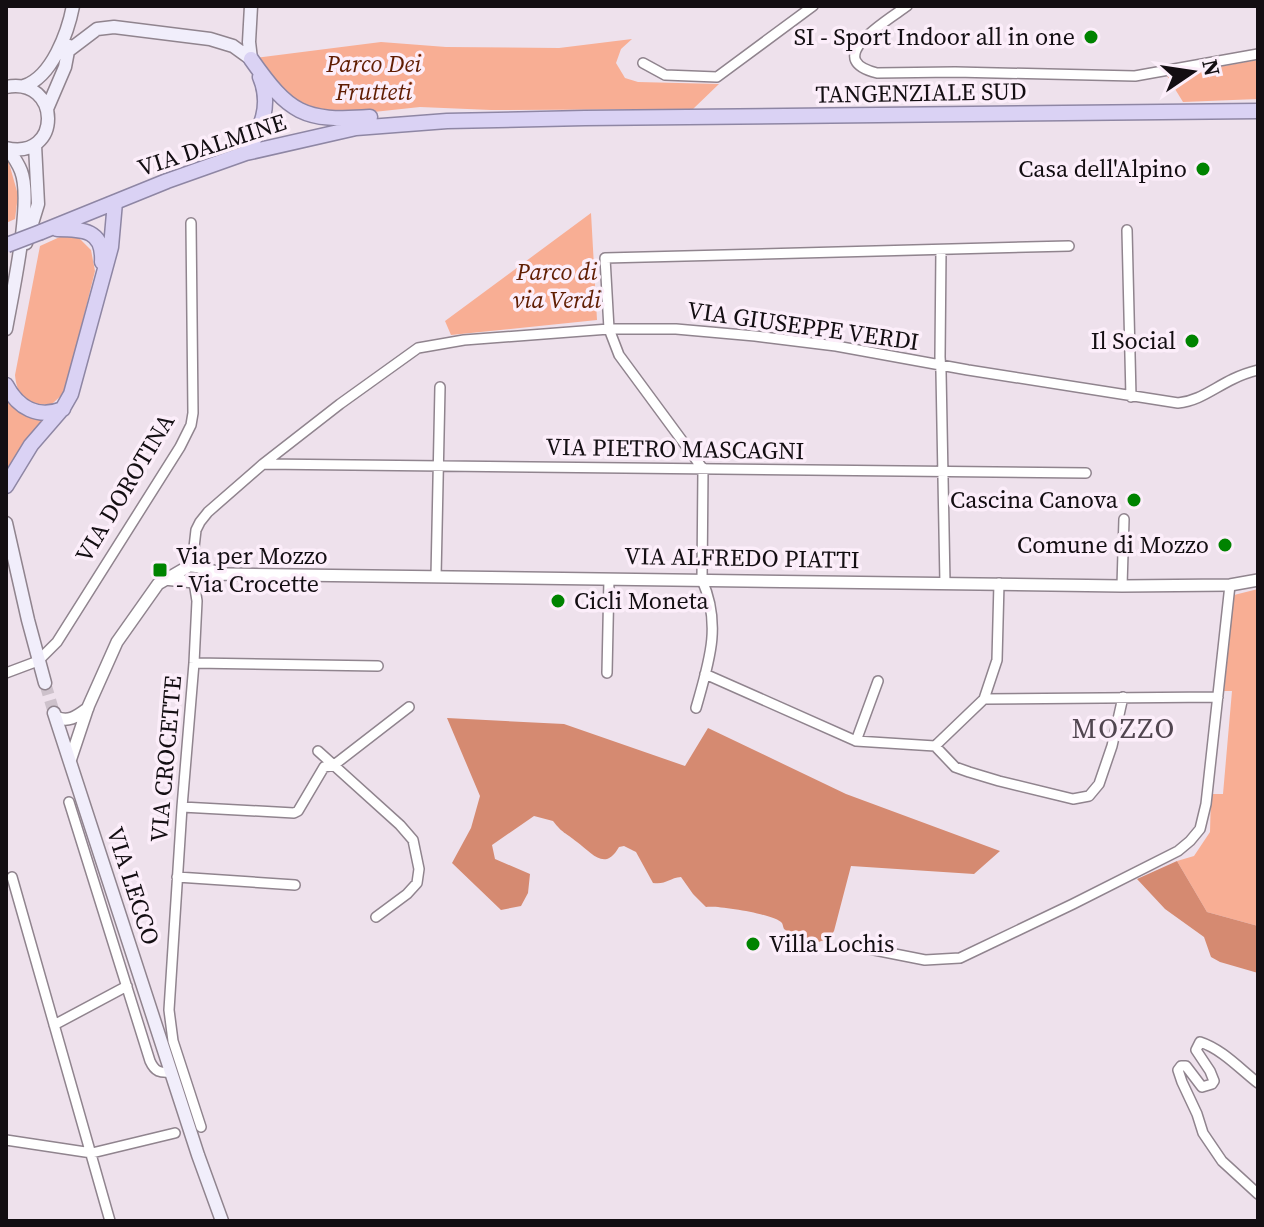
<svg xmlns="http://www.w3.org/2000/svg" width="1264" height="1227" viewBox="0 0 1264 1227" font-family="'Source Serif 4',serif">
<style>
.green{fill:#f8ae94}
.forest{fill:#d58a71}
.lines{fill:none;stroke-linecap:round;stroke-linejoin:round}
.secondary-tunnel{stroke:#cdc1cb;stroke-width:12;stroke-dasharray:12 6;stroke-linecap:butt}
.minor-casing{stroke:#90848e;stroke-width:12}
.tertiary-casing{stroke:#90848e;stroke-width:14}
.secondary-casing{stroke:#90848e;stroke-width:15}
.trunk-casing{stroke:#8e86a4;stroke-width:17}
.minor{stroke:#fff;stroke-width:9}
.tertiary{stroke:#fff;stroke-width:11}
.secondary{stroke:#f1eefb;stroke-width:12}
.trunk{stroke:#dad2f4;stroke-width:14}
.trunk-bridge-casing{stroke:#8e86a4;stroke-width:17;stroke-linecap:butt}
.trunk-bridge{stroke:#dad2f4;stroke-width:14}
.poi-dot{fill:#008300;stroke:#fceefa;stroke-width:3}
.labels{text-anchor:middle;stroke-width:7;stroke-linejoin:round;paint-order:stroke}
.poi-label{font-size:24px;fill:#130e12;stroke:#fceefa;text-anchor:end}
.park-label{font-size:24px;font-style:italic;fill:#601d02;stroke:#fceefa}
.street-label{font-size:24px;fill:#130e12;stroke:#fceefa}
.quarter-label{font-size:28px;letter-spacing:2px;fill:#514650;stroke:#fceefa}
</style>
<rect width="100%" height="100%" fill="#eee1ec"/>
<path class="green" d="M 632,39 L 621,49 L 616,63 L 625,78 L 638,82 L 719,84 L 693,109 L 491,110 L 420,107 L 355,114 L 321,111 L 296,100 L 287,93 L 255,58 L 381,42 L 446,47 L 559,48 Z
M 1258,60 L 1258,99 L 1183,102 L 1167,76 Z
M 6,161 L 9,163 L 18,195 L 15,219 L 6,223 Z
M 591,213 L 597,320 L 451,335 L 445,321 Z
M 73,235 L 81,240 L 91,250 L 95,271 L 65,392 L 52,404 C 30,407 17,399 15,375 L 40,246 L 62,236 Z
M 6,396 C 18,412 26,417 46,418 L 6,480 Z
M 1258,589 L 1258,926 L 1207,912 L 1177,861 L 1194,856 L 1210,832 L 1211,794 L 1223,794 L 1232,691 L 1224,691 L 1234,595 Z"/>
<path class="forest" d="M 447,718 L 564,724 L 685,766 L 708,728 L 846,794 L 1000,851 L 974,874 L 851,866 L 834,931 L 829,938 L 816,943 L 797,932 L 790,933 L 784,929 C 783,927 783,925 782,923 C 774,914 717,905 706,907 L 693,894 L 681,877 C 669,878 666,885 653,883 L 636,852 L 624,846 L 619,847 C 605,872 592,853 577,842 C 566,833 562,833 553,821 L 534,816 L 492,845 L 495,859 L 530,874 L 528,893 L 521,906 L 501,910 L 452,863 L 471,828 L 480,796 Z
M 1177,861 L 1207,912 L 1258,926 L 1258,973 L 1220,962 L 1211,957 L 1204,937 L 1165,909 L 1137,879 Z"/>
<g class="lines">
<path class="secondary-tunnel" d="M 45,683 L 54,713"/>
<defs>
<path id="minor" d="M 907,6 C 888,20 820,59 877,73 L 955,72 L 1135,76 L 1258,54
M 643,63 L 665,75 L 717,77 L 813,6
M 1127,230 L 1131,397
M 941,250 L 940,357 L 941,372 L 945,583
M 263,464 L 1086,473
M 192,565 L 196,530 L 200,522 L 208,512 L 263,464 L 340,404 L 418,348 L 464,340 L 609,329 L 676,329 L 755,336 L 836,346 L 968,370 L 1178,403 C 1199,401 1214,388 1233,379 C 1241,375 1250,372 1258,370
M 436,577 L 440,387
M 194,582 L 197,601 L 194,663 L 182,807 L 169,1010 L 173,1041 L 201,1127
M 1122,586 L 1124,519
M 194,663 L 378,666
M 6,673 L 38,661 L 57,642 L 180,447 L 191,425 L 193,413 L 191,223
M 607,673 L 609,579
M 705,674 L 856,741 L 935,746 L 955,767 L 969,772 L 999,781 L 1073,799 L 1089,796 L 1099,784 L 1112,746 L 1123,697
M 984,699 L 1218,697
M 696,708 C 709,662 722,625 702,580 L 703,469 L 619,355 L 609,329 L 605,258 L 1069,246
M 856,741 L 878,681
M 935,746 L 984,699 L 997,660 L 999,583
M 318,751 L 400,825 L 413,840 L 419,869 L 417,883 L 407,894 L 376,917
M 69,802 L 150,1061 C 155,1072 160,1073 171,1072
M 182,807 L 294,813 L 298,811 L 324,767 L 334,765 L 409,707
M 12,877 L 110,1221
M 177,877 L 295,885
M 843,947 L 854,946 L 925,960 L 960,958 L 1073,904 L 1178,851 L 1190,841 L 1200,829 L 1206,804 L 1230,585
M 54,1025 L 127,986
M 1258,1083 C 1240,1069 1222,1049 1200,1042 L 1196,1050 L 1210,1071 L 1214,1081 L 1212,1084 L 1202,1087 L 1186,1066 L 1181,1066 L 1178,1070 L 1182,1082 L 1197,1114 L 1203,1133 L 1222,1161 L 1258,1194
M 6,1140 L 92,1153 L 175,1133"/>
<path id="tertiary" d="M 164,579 L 194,582 L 200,578 L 225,574 L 1122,586 L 1230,585 L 1258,580
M 56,717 C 69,723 77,716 88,708
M 70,761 L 88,707 L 117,642 L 158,584 L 189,566 C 197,565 208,570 217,572"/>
<path id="secondary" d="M 251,6 L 249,42 L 251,59
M 68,51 L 97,29 L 114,27 L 210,39 L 233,46 L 251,59
M 24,86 C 52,77 68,32 73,6
M 6,87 C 61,76 63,161 6,148
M 47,109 L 65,67 L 69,46
M 26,243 L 38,204 L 35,145
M 6,329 C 12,295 33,201 21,171 C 18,163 13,156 8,149
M 6,523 L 28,620 L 45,683
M 54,713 L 198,1155 L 222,1221"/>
<path id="trunk" d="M 251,59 C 289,113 303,122 370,117
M 246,153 C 261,129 272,105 260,77
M 57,229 C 83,229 104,230 102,262
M 41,232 L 167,181 L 246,153 L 356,128 L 447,121 L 585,118 L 1258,111
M 6,385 C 18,408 38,419 63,409
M 6,486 L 31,445 L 63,408 L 71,394 L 111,247 L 115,202"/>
</defs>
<use href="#minor" class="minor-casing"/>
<use href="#tertiary" class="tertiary-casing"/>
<use href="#secondary" class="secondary-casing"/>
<use href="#trunk" class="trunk-casing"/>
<use href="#minor" class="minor"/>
<use href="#tertiary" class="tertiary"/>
<use href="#secondary" class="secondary"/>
<use href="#trunk" class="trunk"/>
<defs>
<path id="trunk-bridge" d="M 7,245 L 41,232"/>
</defs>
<use href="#trunk-bridge" class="trunk-bridge-casing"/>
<use href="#trunk-bridge" class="trunk-bridge"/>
</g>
<g class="poi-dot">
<circle cx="1091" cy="37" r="8"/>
<circle cx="1203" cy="169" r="8"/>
<circle cx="1192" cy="341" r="8"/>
<circle cx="1134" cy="500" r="8"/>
<circle cx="1225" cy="545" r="8"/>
<rect x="152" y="562" width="16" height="16" rx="4"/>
<circle cx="558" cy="601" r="8"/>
<circle cx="753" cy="944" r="8"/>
</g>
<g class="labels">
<g class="poi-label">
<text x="1075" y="45">SI - Sport Indoor all in one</text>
<text x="1187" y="177">Casa dell'Alpino</text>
<text x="1176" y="349">Il Social</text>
<text x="1118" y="508">Cascina Canova</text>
<text x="1209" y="553">Comune di Mozzo</text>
<text x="176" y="564" text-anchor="start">Via per Mozzo<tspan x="176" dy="28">- Via Crocette</tspan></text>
<text x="574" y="609" text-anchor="start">Cicli Moneta</text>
<text x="769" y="952" text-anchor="start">Villa Lochis</text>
</g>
<g class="park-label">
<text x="374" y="72">Parco Dei<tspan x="374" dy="28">Frutteti</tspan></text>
<text x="557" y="280">Parco di<tspan x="557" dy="28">via Verdi</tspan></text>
</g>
<g class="street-label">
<text transform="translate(921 93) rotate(-1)" y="8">TANGENZIALE SUD</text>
<text transform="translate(212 145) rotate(-18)" y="8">VIA DALMINE</text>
<text transform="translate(803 326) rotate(8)" y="8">VIA GIUSEPPE VERDI</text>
<text transform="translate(675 449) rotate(1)" y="8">VIA PIETRO MASCAGNI</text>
<text transform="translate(125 488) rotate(-59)" y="8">VIA DOROTINA</text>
<text transform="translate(742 558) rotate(1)" y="8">VIA ALFREDO PIATTI</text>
<text transform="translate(166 759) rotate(-85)" y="8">VIA CROCETTE</text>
<text transform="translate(133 886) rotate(72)" y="8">VIA LECCO</text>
</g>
<g class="quarter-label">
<text x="1124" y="738">MOZZO</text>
</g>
</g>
<rect width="1264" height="1227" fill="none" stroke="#130e12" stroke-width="16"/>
<g transform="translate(1192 72) rotate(77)" stroke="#fceefa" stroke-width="6" paint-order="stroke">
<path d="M0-6L14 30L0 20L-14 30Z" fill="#130e12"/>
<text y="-12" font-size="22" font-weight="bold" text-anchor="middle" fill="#130e12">N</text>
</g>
</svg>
